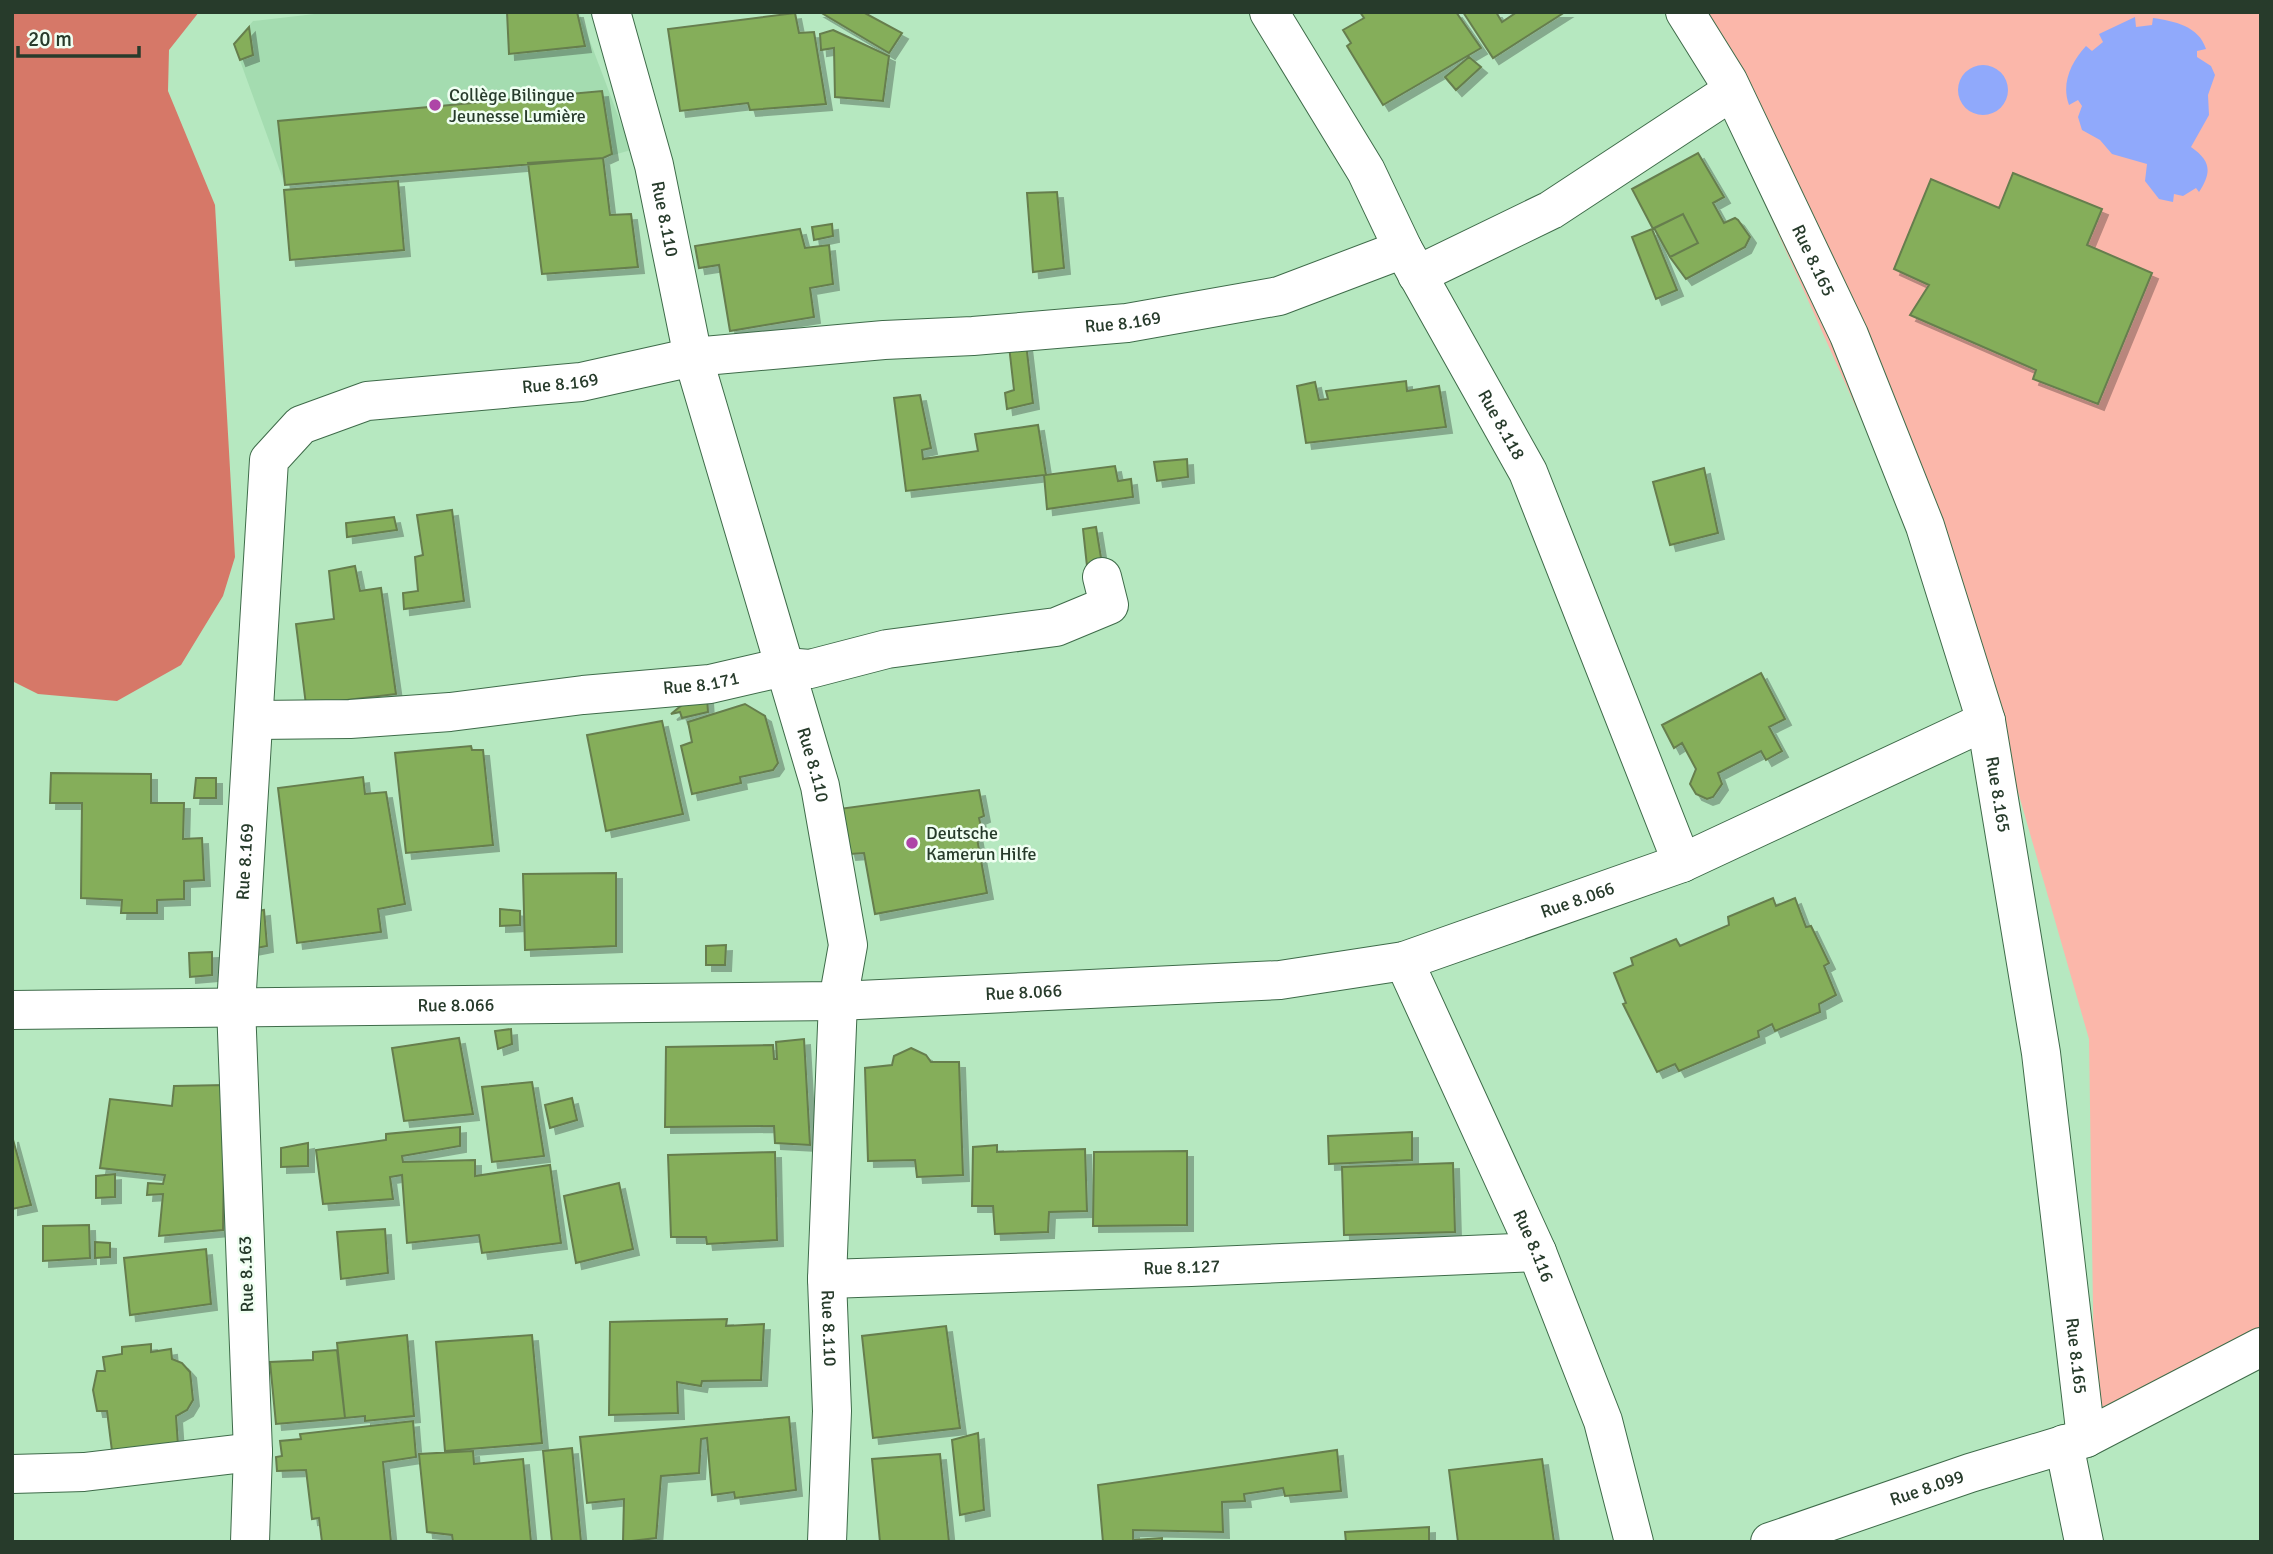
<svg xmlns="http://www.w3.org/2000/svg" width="2273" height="1554" viewBox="0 0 2273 1554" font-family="Signika,sans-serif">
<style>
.built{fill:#a4dcb0}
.green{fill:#fbb7aa}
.forest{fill:#d67868}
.water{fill:#90a9fb}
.building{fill:#85ae5a;stroke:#667e4e;stroke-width:2;filter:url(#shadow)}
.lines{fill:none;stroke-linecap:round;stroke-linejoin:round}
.street-casing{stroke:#3e6b49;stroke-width:40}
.street{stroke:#fff;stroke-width:38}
.poi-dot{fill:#ae45a7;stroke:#f0fff2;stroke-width:2.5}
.labels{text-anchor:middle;stroke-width:5;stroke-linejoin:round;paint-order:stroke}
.poi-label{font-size:18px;fill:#273b2b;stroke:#f0fff2;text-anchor:start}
.street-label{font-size:18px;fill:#273b2b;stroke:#f0fff2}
</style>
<defs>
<filter id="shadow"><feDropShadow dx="6" dy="6" stdDeviation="0" flood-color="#0004"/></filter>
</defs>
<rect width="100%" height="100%" fill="#b6e8c0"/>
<path class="built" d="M 332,12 L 579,12 L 631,150 L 603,158 L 285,185 L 234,44 L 253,21 Z"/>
<path class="green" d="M 1679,12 L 2261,12 L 2261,1354 L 2095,1442 L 2089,1039 L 2000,729 Z"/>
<path class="forest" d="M 12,12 L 199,12 L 169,50 L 168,91 L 215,205 L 235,557 L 223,596 L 181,665 L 117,701 L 38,694 L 12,681 Z"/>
<path class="water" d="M 2135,17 L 2136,27 L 2152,25 L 2153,18 C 2174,21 2199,26 2206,49 L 2197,51 L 2197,57 L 2211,66 L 2215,75 L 2208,95 L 2209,115 L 2191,147 C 2211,161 2212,172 2199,192 L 2196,188 L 2183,196 L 2174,194 L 2173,202 L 2159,199 L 2145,181 L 2147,164 L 2112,154 L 2100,140 L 2082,130 L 2078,117 L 2082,106 L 2078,100 L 2069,105 C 2061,84 2071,62 2086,46 L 2092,51 L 2103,42 L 2099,34 Z
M1958 90a25 25 0 1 1 50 0a25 25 0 1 1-50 0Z"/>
<path class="building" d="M 507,12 L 577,12 L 585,46 L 509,54 Z
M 820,12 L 863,12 L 902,33 L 889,53 Z
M 1360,12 L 1456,12 L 1481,48 L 1383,105 L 1347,46 L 1351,43 L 1343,30 L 1364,18 Z
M 1463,12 L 1496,12 L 1502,22 L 1517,12 L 1565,12 L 1493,58 Z
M 795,13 L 799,33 L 814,32 L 826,104 L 750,110 L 748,103 L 680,111 L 668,29 Z
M 249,27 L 253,55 L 240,60 L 234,44 Z
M 833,30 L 889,56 L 883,101 L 835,97 L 834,48 L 821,50 L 820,34 Z
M 1469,57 L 1481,67 L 1456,90 L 1445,77 Z
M 602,91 L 612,154 L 603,158 L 285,185 L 278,121 Z
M 1698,153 L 1724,197 L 1713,203 L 1724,223 L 1735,218 L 1738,220 L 1750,237 L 1745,247 L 1686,279 L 1670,257 L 1698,243 L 1683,214 L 1653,229 L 1632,189 Z
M 603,158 L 610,215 L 631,214 L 638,267 L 542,274 L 528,163 Z
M 2013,173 L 2102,209 L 2087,245 L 2152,273 L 2098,404 L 2033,379 L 2036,370 L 1910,315 L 1929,285 L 1894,269 L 1931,179 L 1999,208 Z
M 398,181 L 404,250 L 290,260 L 284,190 Z
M 1057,192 L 1064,268 L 1033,272 L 1027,193 Z
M 1683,214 L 1698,243 L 1670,257 L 1654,228 Z
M 832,224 L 833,236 L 814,240 L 812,227 Z
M 800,229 L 805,248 L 829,245 L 833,284 L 810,288 L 814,317 L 730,331 L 719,265 L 699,268 L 695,246 Z
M 1652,229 L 1677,290 L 1656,299 L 1632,237 Z
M 1025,335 L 1033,403 L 1007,409 L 1005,393 L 1014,390 L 1008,337 Z
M 1406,381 L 1407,391 L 1439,386 L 1446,427 L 1306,443 L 1297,386 L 1315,382 L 1319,400 L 1328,399 L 1326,391 Z
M 920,395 L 931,448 L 922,450 L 923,459 L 978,451 L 975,434 L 1038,425 L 1046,475 L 1115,466 L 1118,481 L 1131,479 L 1133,497 L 1047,509 L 1044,475 L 906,491 L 894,398 Z
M 1187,459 L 1188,477 L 1157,481 L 1154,462 Z
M 1704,468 L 1718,533 L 1670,545 L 1653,482 Z
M 452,510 L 464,601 L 404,609 L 403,593 L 418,591 L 415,557 L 423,555 L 417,515 Z
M 394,517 L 397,530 L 347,537 L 346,523 Z
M 1096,527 L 1102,564 L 1087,566 L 1083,529 Z
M 355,566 L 360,591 L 381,588 L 396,694 L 306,705 L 296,624 L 334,619 L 329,571 Z
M 1761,673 L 1785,719 L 1769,727 L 1782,751 L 1766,760 L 1761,751 L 1718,773 L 1722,784 L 1713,797 L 1707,799 L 1696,794 L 1690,784 L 1696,769 L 1682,743 L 1674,748 L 1662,725 Z
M 707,697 L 708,712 L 682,718 L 680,712 L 671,714 L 682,705 Z
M 745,704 L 765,716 L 778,763 L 773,770 L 740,777 L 741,783 L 692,794 L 681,746 L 692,742 L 688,722 Z
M 662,721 L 683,814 L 606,831 L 587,735 Z
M 471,746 L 472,750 L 483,750 L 493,845 L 406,853 L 395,753 Z
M 51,773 L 151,774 L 151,803 L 184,803 L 183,839 L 202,838 L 204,880 L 184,881 L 184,899 L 157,900 L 157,913 L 121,913 L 122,900 L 81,898 L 82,803 L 50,803 Z
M 363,777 L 365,794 L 386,792 L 405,904 L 378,909 L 381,932 L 297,943 L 278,788 Z
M 196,778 L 216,778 L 216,798 L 194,798 Z
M 979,790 L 984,816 L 979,818 L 982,831 L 976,833 L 987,893 L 875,914 L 864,853 L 850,854 L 839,809 Z
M 616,873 L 616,946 L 525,950 L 523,874 Z
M 1773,898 L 1776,906 L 1795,898 L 1806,927 L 1811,926 L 1829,963 L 1824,966 L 1836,995 L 1819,1004 L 1820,1012 L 1775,1031 L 1772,1024 L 1758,1031 L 1759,1037 L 1679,1071 L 1675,1064 L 1657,1072 L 1623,1004 L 1626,1003 L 1614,973 L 1633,965 L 1631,958 L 1676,939 L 1680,946 L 1729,925 L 1728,917 Z
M 500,909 L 520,911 L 520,925 L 500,926 Z
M 264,910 L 267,946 L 251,949 L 250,912 Z
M 726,945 L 725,965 L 706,965 L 706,946 Z
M 212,952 L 212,975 L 190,977 L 189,953 Z
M 511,1029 L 512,1044 L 498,1049 L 495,1031 Z
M 459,1038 L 473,1114 L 404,1121 L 392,1048 Z
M 804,1039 L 810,1145 L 775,1143 L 774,1126 L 665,1127 L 666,1047 L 773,1045 L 774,1059 L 777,1059 L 776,1042 Z
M 911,1048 L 926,1055 L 931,1062 L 959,1062 L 963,1175 L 917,1177 L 915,1160 L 868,1161 L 865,1068 L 892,1065 L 894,1056 Z
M 532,1082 L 544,1156 L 492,1162 L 482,1087 Z
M 225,1085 L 223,1230 L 159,1236 L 163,1194 L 147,1195 L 148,1183 L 163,1184 L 165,1175 L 100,1168 L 110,1099 L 172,1106 L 174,1086 Z
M 572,1098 L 577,1120 L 550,1128 L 545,1105 Z
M 460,1127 L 460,1146 L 402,1156 L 403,1162 L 475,1160 L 475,1176 L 550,1165 L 561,1243 L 482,1253 L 479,1235 L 407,1243 L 402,1175 L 390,1177 L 393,1199 L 323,1204 L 316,1150 L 386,1140 L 386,1134 Z
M 1412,1132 L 1412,1160 L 1329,1164 L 1328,1136 Z
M 12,1136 L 31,1205 L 12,1209 Z
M 308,1143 L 308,1166 L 281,1167 L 281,1148 Z
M 997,1145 L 997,1152 L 1085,1149 L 1087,1211 L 1049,1212 L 1048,1232 L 995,1234 L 993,1206 L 972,1206 L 973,1147 Z
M 1187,1151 L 1187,1225 L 1093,1226 L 1094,1152 Z
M 775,1152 L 777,1240 L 707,1244 L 706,1237 L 671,1237 L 668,1155 Z
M 1453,1163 L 1455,1232 L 1344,1235 L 1342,1167 Z
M 115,1174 L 115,1197 L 96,1198 L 96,1176 Z
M 619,1183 L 633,1249 L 576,1263 L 564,1196 Z
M 89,1225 L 90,1258 L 43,1261 L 43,1226 Z
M 385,1229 L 388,1273 L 341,1279 L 337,1232 Z
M 95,1242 L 110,1243 L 110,1257 L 95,1258 Z
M 206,1249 L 211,1304 L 130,1315 L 124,1258 Z
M 727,1319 L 726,1326 L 764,1324 L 761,1380 L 702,1381 L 701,1386 L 677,1382 L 678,1413 L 609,1415 L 610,1322 Z
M 946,1326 L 960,1428 L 873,1438 L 862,1336 Z
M 407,1335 L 414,1416 L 365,1421 L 365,1416 L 345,1418 L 337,1343 Z
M 532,1335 L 542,1443 L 445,1451 L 436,1342 Z
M 151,1344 L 151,1352 L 171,1349 L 172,1359 L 182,1363 L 190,1372 L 193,1400 L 187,1410 L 176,1416 L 178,1445 L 112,1451 L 107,1411 L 97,1411 L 93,1390 L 97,1371 L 105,1371 L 103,1357 L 122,1354 L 122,1347 Z
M 337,1350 L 345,1418 L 276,1424 L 270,1362 L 313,1360 L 313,1352 Z
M 789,1417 L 796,1490 L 735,1498 L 734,1492 L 712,1495 L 707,1438 L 701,1439 L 699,1473 L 661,1476 L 656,1538 L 623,1542 L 624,1499 L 587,1503 L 580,1437 Z
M 413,1421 L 416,1457 L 383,1462 L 391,1542 L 322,1542 L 319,1518 L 312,1519 L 306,1470 L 277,1471 L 276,1457 L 282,1456 L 280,1441 L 301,1439 L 300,1434 Z
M 978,1433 L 984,1510 L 960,1515 L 952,1440 Z
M 572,1448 L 581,1542 L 552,1542 L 543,1451 Z
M 1337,1450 L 1341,1491 L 1285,1496 L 1283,1488 L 1244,1494 L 1245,1501 L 1222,1502 L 1223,1532 L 1133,1530 L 1133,1540 L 1162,1538 L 1162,1542 L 1103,1542 L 1098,1485 Z
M 473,1451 L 474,1464 L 523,1459 L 531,1542 L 453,1542 L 452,1535 L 427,1532 L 419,1454 Z
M 940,1454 L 949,1542 L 880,1542 L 872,1459 Z
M 1542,1459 L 1554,1542 L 1458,1542 L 1449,1470 Z
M 1429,1527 L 1429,1542 L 1346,1542 L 1345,1532 Z"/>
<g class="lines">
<defs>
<g id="street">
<path id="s1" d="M 611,12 L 654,165 L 693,357 L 820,786 L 848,945 L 838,1001 L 827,1279 L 832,1411 L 827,1542"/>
<path id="s2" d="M 1269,12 L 1366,171 L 1403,249 L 1528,472 L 1682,863"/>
<path id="s3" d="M 1685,12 L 1728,81 L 1849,335 L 1925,526 L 1986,721 L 2041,1053 L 2086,1438 L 2261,1347"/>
<path d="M 1417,275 L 1551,210 L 1732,91"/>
<path id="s4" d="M 255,720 L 350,719 L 450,712 L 583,695 L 710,684 L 784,667 L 810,669 L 887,649 L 1056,627 L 1109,605 L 1102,577"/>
<path id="s5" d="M 1404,961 L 1537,1252 L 1603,1421 L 1634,1542"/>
<path id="s6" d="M 12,1010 L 838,1001 L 1280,980 L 1404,961 L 1682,863 L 1986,721"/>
<path id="s7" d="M 827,1279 L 1191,1267 L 1537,1252"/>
<path d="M 2064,1444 L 2084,1542"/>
<path d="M 12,1474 L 84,1472 L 253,1452"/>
<path id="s8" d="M 250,1542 L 253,1452 L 236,1006 L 269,460 L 301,425 L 367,401 L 581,382 L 693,357 L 884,340 L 973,336 L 1127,323 L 1279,296 L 1403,249"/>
<path id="s9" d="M 1770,1542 L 1970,1473 L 2086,1438"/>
</g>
</defs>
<use href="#street" class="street-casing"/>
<use href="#street" class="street"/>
</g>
<g class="poi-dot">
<circle cx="435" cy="105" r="7"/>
<circle cx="912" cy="843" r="7"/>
</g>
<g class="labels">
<g class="poi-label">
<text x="449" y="101">Collège Bilingue<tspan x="449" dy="21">Jeunesse Lumière</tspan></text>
<text x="926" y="839">Deutsche<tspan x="926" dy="21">Kamerun Hilfe</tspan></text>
</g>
<g class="street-label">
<text dy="6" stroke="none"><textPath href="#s1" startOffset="214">Rue 8.110</textPath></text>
<text dy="6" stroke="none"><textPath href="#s3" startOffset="280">Rue 8.165</textPath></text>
<text dy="6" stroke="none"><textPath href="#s8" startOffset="1962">Rue 8.169</textPath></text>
<text dy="6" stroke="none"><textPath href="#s8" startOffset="1395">Rue 8.169</textPath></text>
<text dy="6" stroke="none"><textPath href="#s2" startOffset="474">Rue 8.118</textPath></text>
<text dy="6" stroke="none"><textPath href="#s4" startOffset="448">Rue 8.171</textPath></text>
<text dy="6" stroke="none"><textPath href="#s1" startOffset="780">Rue 8.110</textPath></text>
<text dy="6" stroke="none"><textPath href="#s3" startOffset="847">Rue 8.165</textPath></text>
<text dy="6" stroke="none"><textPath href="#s8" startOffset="681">Rue 8.169</textPath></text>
<text dy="6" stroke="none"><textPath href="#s6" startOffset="1578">Rue 8.066</textPath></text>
<text dy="6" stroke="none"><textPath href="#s6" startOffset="1012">Rue 8.066</textPath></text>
<text dy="6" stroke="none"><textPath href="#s6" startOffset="444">Rue 8.066</textPath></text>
<text dy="6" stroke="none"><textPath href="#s5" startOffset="313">Rue 8.116</textPath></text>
<text dy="6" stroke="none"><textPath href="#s7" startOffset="355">Rue 8.127</textPath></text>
<text transform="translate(246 1274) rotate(-92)" y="6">Rue 8.163</text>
<text dy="6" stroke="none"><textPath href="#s1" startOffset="1348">Rue 8.110</textPath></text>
<text dy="6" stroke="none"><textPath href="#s3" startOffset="1414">Rue 8.165</textPath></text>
<text dy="6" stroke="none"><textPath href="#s9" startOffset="166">Rue 8.099</textPath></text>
</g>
</g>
<rect width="2273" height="1554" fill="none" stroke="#273b2b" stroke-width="28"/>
<path d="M18 46v10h121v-10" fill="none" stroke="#273b2b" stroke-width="3.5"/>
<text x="28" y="46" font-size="21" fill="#273b2b" stroke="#f0fff2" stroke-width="5" paint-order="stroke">20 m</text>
</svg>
